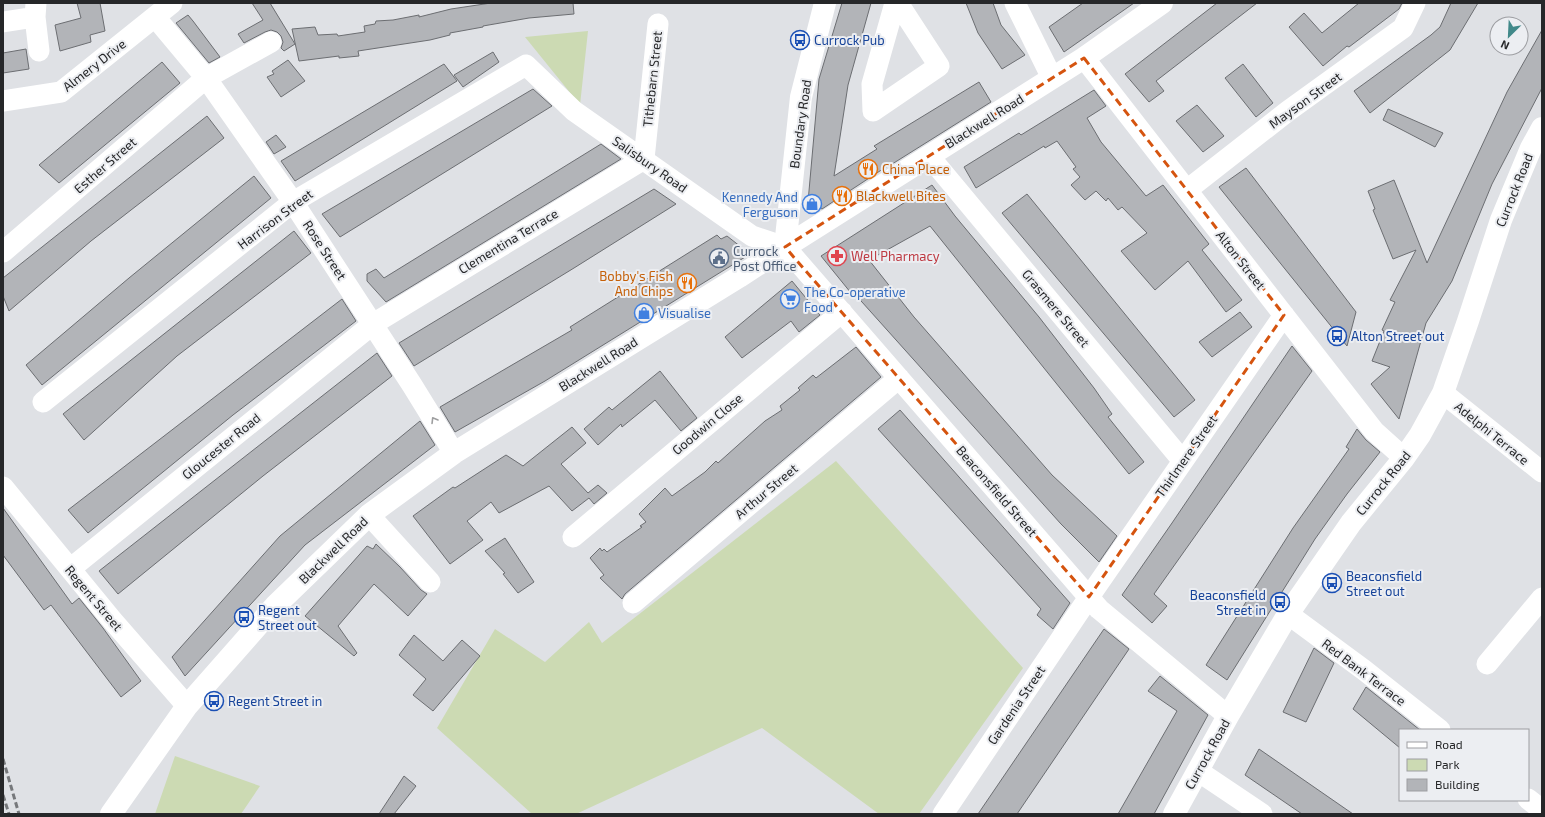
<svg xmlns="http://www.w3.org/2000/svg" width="1545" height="817" viewBox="0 0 1545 817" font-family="'Exo 2',sans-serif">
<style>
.green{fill:#ccdab3}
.building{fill:#b2b4b8;stroke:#6c6e72}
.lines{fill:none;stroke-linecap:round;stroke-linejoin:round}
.minor{stroke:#fff;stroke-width:21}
.tertiary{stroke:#fff;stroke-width:22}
.rail{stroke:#76787b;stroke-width:3;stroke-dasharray:6 3;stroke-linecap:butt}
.oneway{stroke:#9d9e9f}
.marked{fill:none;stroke:#d5540f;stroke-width:3;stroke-dasharray:8 5;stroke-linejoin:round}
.labels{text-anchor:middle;stroke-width:4;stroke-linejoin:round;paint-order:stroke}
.transit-label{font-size:13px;fill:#164399;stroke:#eceef2;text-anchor:start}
.street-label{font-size:13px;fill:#262729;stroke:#eceef2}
.food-label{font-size:13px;fill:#c56008;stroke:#eceef2;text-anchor:start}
.shop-label{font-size:13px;fill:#366cbe;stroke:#eceef2;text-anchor:start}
.service-label{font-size:13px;fill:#4e5e75;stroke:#eceef2;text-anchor:start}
.health-label{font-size:13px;fill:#be3a42;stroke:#eceef2;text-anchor:start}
</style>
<rect width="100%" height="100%" fill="#dfe1e5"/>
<path class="green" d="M 588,31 L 580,105 L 525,37 Z
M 836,461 L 1023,668 L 919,814 L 879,814 L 762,728 L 576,814 L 532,814 L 437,728 L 495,629 L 545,662 L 589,622 L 602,643 Z
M 175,756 L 260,786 L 241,814 L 155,814 Z"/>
<path class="building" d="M 77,3 L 100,3 L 105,31 L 90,35 L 91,42 L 60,51 L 55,25 L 81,18 Z
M 252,3 L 270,3 L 295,44 L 284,51 L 281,48 L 283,42 L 281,36 L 277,32 L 271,30 L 265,32 L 244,43 L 238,34 L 263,20 Z
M 491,3 L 573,3 L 574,14 L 529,18 L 483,26 L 483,27 L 450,33 L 450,35 L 430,40 L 358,51 L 359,56 L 339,58 L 339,56 L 299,61 L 292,29 L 315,27 L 318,35 L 337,34 L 338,36 L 365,32 L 364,26 L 375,24 L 376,21 L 393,20 L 419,15 L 419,17 L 451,9 Z
M 842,3 L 871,3 L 848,85 L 834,176 L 877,149 L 874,146 L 979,82 L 991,102 L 889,166 L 889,165 L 822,209 L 808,202 L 819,79 Z
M 966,3 L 993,3 L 1001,25 L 1025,55 L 1002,69 L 978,33 Z
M 1083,3 L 1134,3 L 1064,52 L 1049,27 Z
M 1217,3 L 1257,3 L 1156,81 L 1164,91 L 1149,102 L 1125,74 Z
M 1359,3 L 1402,3 L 1399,9 L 1349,47 L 1347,46 L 1323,66 L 1289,27 L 1304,13 L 1322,33 Z
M 1451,3 L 1478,3 L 1450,50 L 1370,113 L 1354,91 L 1431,35 L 1440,27 Z
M 188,15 L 193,21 L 220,57 L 209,63 L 176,23 Z
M 1542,30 L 1542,88 L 1492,184 L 1452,281 L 1426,323 L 1399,419 L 1371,384 L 1390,367 L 1372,361 L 1384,331 L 1382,330 L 1395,302 L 1390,300 L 1416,250 L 1393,259 L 1373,210 L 1375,209 L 1368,191 L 1394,180 L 1427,263 L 1507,92 Z
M 26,49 L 29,69 L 3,73 L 3,53 Z
M 493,52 L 499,62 L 463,87 L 454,75 Z
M 288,60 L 305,81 L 281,97 L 267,77 L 274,74 L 272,71 Z
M 162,62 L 180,83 L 59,183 L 39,165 Z
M 444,64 L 457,81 L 295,181 L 281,161 Z
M 1243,64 L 1273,103 L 1256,117 L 1225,78 Z
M 533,89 L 552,106 L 340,237 L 322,214 Z
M 1094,90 L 1106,106 L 1087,118 L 1101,142 L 1146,196 L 1163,185 L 1209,244 L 1202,250 L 1242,300 L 1226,312 L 1188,261 L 1155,290 L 1121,251 L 1147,233 L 1122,207 L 1118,210 L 1108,198 L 1106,201 L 1096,191 L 1085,200 L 1071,185 L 1080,177 L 1073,169 L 1076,167 L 1057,141 L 1045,148 L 1044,146 L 976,188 L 964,167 L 1019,133 L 1021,135 Z
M 1197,105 L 1224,136 L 1203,152 L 1176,121 Z
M 1388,109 L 1443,133 L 1435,147 L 1383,120 Z
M 207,116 L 224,138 L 91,241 L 9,311 L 3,296 L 3,278 Z
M 276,135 L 286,147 L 274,154 L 266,142 Z
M 601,144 L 621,159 L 386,302 L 367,281 L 367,274 L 376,269 L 384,278 Z
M 1246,168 L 1356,312 L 1347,346 L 1219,187 Z
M 254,176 L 271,198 L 42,385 L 26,365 L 129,278 Z
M 932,185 L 955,216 L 1039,317 L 1094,388 L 1112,414 L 1108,417 L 1144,462 L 1129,474 L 930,226 L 869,260 L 914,317 L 1052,475 L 1117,536 L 1099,562 L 1061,524 L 853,292 L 851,293 L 821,256 Z
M 654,189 L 676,204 L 574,268 L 414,366 L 399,343 Z
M 1027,194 L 1195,400 L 1174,417 L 1002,213 Z
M 294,231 L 311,253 L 177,356 L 84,440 L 63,414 Z
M 717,235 L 721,239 L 727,236 L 750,254 L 545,381 L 455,432 L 440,407 L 572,330 L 570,327 Z
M 792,281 L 820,315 L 799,332 L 791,321 L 742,358 L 725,337 Z
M 342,299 L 356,321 L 233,415 L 88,533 L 68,510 Z
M 1240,312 L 1252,327 L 1212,357 L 1199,342 Z
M 1292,346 L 1312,371 L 1154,594 L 1167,606 L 1152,623 L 1122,595 L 1172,523 Z
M 856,347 L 881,377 L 625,594 L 622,599 L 600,578 L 604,575 L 590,558 L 600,548 L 602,551 L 604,549 L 607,552 L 642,527 L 640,526 L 646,522 L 639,514 L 665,488 L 672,496 L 705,472 L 716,461 L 718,463 L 765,421 L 782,410 L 780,406 L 800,390 L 798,388 L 813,375 L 816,378 Z
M 377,353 L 392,376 L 263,476 L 118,594 L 99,571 Z
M 660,371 L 697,418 L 681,431 L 655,400 L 622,427 L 621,424 L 598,445 L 584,429 L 609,407 L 612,410 Z
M 900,410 L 1070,603 L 1053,629 L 1037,615 L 1041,609 L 878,429 Z
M 420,421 L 435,445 L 305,545 L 185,676 L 172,657 L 280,536 Z
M 572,427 L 586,443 L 561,464 L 588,493 L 598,485 L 607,493 L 594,504 L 589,498 L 572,511 L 549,486 L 499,513 L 491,502 L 467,521 L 483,540 L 450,564 L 413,516 L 453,487 L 455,488 L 506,455 L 523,466 Z
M 1357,429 L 1366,440 L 1380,452 L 1347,494 L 1315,539 L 1227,680 L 1206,665 L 1293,528 L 1349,449 L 1346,447 Z
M 3,508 L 72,604 L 79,598 L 103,628 L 141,681 L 121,697 L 51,605 L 44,610 L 3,555 Z
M 505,538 L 534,582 L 518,593 L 503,574 L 505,573 L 485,551 Z
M 376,544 L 400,567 L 421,590 L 427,594 L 408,616 L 374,584 L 338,626 L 357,653 L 354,656 L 305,616 L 367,546 L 373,549 Z
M 1104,629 L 1129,649 L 1017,814 L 978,814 Z
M 414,635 L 443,661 L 462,640 L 480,656 L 433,711 L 413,695 L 426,679 L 399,655 Z
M 1314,648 L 1334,663 L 1306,722 L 1283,712 Z
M 1160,676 L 1208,715 L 1154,814 L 1118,814 L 1177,711 L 1148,691 Z
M 1366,687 L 1420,730 L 1400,730 L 1400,748 L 1353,709 Z
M 1259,749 L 1353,814 L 1302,814 L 1245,775 Z
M 404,776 L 416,786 L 394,814 L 379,814 Z"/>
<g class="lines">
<path class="minor" d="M 36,3 L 35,17 L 39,51
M 895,3 L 872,84 L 873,111 L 939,66 L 898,3
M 1015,3 L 1052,78
M 155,17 L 206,78 L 293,202 L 412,385 L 454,453
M 3,22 L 35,17
M 1084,58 L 1374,431 L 1404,458
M 3,101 L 61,92 L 172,3
M 929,156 L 1182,460
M 1187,190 L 1288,111 L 1403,28 L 1415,3
M 3,252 L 206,78 L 271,42
M 1443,393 L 1542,472
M 43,402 L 293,202 L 526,65 L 574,111 L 752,236 L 785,247 L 1099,609 L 1228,716
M 3,487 L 112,620 L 187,706
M 369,515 L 430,582
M 573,537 L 842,312
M 70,569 L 373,324 L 644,159 L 658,24
M 633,603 L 899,378
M 1288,614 L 1364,670 L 1440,730
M 1487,664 L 1542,598
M 1198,771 L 1262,814
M 1528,799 L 1542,810
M 943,814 L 1089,597 L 1284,315"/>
<path class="tertiary" d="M 785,247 L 801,97 L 825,3
M 111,814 L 187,706 L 275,606 L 369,515 L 454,453 L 739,277 L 785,247 L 1084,58 L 1162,3
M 1174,814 L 1228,716 L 1288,614 L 1351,523 L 1404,458 L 1420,435 L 1443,393 L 1468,321 L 1501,220 L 1531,148 L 1542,128"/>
<path class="rail" d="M 3,759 L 19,814
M 3,795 L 9,814"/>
</g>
<defs><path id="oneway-chevron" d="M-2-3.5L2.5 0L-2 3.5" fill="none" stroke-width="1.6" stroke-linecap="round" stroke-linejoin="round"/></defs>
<use class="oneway" href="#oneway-chevron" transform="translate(434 420) rotate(-121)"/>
<path class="marked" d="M 1084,58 L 1284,315 L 1089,597 L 785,247 Z"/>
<defs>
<symbol id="bus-ring" viewBox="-11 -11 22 22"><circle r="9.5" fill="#eceef2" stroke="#1a4fb4" stroke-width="1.5"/><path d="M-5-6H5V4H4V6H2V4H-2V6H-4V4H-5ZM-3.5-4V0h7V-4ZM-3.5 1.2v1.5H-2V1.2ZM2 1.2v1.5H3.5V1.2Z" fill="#1a4fb4"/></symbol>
<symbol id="restaurant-ring" viewBox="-11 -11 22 22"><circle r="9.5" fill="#eceef2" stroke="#e8710a" stroke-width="1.5"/><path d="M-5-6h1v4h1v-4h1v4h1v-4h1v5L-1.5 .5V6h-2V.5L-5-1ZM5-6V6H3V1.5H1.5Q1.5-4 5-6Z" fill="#e8710a"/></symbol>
<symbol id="shop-ring" viewBox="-11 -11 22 22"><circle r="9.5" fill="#eceef2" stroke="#3f7fe0" stroke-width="1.5"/><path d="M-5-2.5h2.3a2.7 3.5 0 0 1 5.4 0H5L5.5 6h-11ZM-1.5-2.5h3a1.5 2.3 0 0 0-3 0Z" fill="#3f7fe0"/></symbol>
<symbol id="pharmacy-ring" viewBox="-11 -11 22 22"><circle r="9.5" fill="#eceef2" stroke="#e0444e" stroke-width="1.5"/><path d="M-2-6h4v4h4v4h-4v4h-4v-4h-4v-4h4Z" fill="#e0444e"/></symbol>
<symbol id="civic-ring" viewBox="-11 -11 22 22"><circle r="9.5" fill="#eceef2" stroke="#5c6f8a" stroke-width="1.5"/><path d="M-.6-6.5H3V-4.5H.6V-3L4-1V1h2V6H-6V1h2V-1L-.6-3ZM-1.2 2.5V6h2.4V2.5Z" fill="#5c6f8a"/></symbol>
<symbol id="supermarket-ring" viewBox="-11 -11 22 22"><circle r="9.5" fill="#eceef2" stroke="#3f7fe0" stroke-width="1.5"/><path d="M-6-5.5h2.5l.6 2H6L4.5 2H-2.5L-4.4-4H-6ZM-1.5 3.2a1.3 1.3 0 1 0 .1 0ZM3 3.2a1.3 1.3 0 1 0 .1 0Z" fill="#3f7fe0"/></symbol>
</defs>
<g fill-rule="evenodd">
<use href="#bus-ring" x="789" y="29" width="22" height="22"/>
<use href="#restaurant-ring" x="857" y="158" width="22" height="22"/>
<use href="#restaurant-ring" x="831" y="185" width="22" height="22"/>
<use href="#shop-ring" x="801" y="193" width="22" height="22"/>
<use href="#pharmacy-ring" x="826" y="245" width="22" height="22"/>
<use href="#civic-ring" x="708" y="247" width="22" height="22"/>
<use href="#restaurant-ring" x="676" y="272" width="22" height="22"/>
<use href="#supermarket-ring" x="779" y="288" width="22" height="22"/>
<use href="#shop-ring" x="633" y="302" width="22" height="22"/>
<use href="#bus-ring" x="1326" y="325" width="22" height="22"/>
<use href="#bus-ring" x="1321" y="572" width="22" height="22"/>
<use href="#bus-ring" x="1269" y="591" width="22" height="22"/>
<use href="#bus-ring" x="233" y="606" width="22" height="22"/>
<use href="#bus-ring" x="203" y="690" width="22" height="22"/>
</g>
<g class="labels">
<g class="transit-label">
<text x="814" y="45">Currock Pub</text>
<text x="1351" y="341">Alton Street out</text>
<text x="1346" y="581">Beaconsfield<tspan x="1346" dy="15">Street out</tspan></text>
<text x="1266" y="600" text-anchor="end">Beaconsfield<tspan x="1266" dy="15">Street in</tspan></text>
<text x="258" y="615">Regent<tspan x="258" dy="15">Street out</tspan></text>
<text x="228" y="706">Regent Street in</text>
</g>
<g class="street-label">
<text transform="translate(94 65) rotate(-38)" y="5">Almery Drive</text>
<text transform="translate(652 79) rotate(-84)" y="5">Tithebarn Street</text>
<text transform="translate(1305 100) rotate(-36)" y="5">Mayson Street</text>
<text transform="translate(984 121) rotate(-32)" y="5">Blackwell Road</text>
<text transform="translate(800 124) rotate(-82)" y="5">Boundary Road</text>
<text transform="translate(650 164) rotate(35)" y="5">Salisbury Road</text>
<text transform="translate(105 165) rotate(-41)" y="5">Esther Street</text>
<text transform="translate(1514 190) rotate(-68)" y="5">Currock Road</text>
<text transform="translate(275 219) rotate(-37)" y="5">Harrison Street</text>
<text transform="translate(508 241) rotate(-31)" y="5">Clementina Terrace</text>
<text transform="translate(325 250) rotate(57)" y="5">Rose Street</text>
<text transform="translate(1241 260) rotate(52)" y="5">Alton Street</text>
<text transform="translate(1056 308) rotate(50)" y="5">Grasmere Street</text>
<text transform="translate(598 364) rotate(-32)" y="5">Blackwell Road</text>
<text transform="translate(707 424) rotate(-40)" y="5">Goodwin Close</text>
<text transform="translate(1492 433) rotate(39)" y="5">Adelphi Terrace</text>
<text transform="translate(221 446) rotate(-39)" y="5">Gloucester Road</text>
<text transform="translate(1186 456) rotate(-55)" y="5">Thirlmere Street</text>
<text transform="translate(1383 483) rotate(-51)" y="5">Currock Road</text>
<text transform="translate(766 491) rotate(-40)" y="5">Arthur Street</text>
<text transform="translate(997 491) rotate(49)" y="5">Beaconsfield Street</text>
<text transform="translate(333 550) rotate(-44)" y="5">Blackwell Road</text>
<text transform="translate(94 598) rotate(50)" y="5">Regent Street</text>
<text transform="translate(1364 672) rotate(37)" y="5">Red Bank Terrace</text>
<text transform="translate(1016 705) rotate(-56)" y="5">Gardenia Street</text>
<text transform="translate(1207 754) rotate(-61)" y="5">Currock Road</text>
</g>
<g class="food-label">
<text x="882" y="174">China Place</text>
<text x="856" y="201">Blackwell Bites</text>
<text x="673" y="281" text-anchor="end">Bobby's Fish<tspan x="673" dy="15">And Chips</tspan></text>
</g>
<g class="shop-label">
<text x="798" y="202" text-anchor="end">Kennedy And<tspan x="798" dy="15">Ferguson</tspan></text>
<text x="804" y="297">The Co-operative<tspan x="804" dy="15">Food</tspan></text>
<text x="658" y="318">Visualise</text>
</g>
<g class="service-label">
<text x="733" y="256">Currock<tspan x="733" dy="15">Post Office</tspan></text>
</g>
<g class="health-label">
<text x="851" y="261">Well Pharmacy</text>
</g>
</g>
<rect width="1545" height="817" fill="none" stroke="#262729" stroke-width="8"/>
<rect x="1399" y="729" width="130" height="72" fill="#eceef2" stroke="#9d9ea2"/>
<rect x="1407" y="742" width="20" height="6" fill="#ffffff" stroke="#9d9ea2"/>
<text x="1435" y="749" font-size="12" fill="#262729">Road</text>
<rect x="1407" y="759" width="20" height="12" fill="#ccdab3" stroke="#9d9ea2"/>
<text x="1435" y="769" font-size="12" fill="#262729">Park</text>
<rect x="1407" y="779" width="20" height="12" fill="#b2b4b8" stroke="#9d9ea2"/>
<text x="1435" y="789" font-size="12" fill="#262729">Building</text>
<g transform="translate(1509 36) rotate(204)"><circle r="19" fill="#eceef2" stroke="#9d9ea2"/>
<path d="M0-3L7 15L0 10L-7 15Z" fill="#41898a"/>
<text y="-6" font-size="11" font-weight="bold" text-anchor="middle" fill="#262729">N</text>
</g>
</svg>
